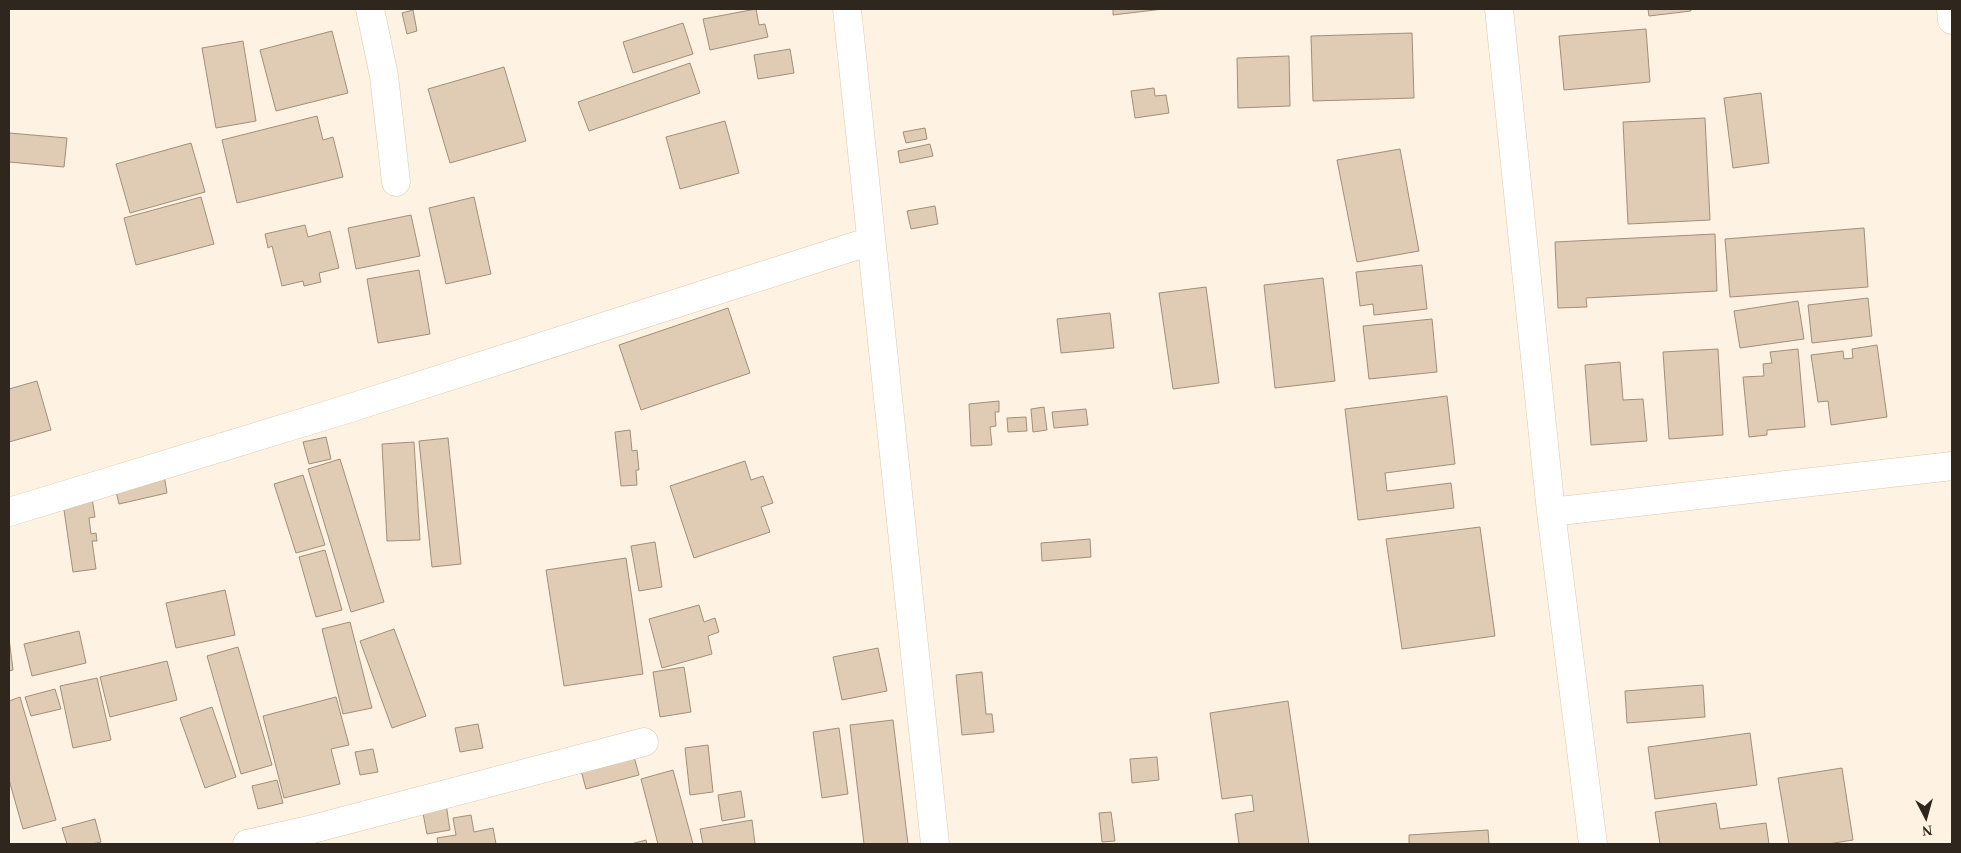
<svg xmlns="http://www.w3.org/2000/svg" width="1961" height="853" viewBox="0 0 1961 853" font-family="'Times New Roman',serif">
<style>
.building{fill:#e0ccb4;stroke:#a18f78}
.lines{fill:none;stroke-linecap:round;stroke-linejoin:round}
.minor-casing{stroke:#ddc9b1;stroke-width:29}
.minor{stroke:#fff;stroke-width:28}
</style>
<rect width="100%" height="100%" fill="#fef2e3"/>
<path class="building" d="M 756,9 L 759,25 L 765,24 L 768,37 L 710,50 L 703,19 Z
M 1113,9 L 1163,9 L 1113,15 Z
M 1648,9 L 1691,9 L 1691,11 L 1649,16 Z
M 413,10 L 417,31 L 407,34 L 402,13 Z
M 683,23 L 693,54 L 633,73 L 623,42 Z
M 1646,29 L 1650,82 L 1564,90 L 1559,36 Z
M 332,31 L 348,93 L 276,111 L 260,50 Z
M 1412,33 L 1414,98 L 1313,101 L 1311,36 Z
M 243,41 L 256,121 L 216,128 L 202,48 Z
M 790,49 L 794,73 L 758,79 L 754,55 Z
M 1289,56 L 1290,106 L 1238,108 L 1237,58 Z
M 690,63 L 700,93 L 589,131 L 578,102 Z
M 504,67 L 526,141 L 450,163 L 428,89 Z
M 1154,88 L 1155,96 L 1166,95 L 1169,113 L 1135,118 L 1131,91 Z
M 1761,93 L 1769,163 L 1733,168 L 1724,98 Z
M 317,116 L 323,140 L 333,137 L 343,177 L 237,203 L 222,140 Z
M 1705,118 L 1710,220 L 1628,224 L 1623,122 Z
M 725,121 L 739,173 L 680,189 L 666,137 Z
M 925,128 L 927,139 L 906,143 L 903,132 Z
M 9,133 L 67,138 L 64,167 L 9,162 Z
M 191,143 L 205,192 L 130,213 L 116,164 Z
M 930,144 L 933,156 L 900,163 L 898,151 Z
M 1400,149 L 1419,251 L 1357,262 L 1337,160 Z
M 201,197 L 214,244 L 136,265 L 124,218 Z
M 474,197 L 491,274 L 446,284 L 429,208 Z
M 935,206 L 938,224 L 911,229 L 907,211 Z
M 411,215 L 420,256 L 356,269 L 348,228 Z
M 305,225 L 308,237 L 330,231 L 339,268 L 319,273 L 321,282 L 304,286 L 303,281 L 282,286 L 272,246 L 268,248 L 265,234 Z
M 1864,228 L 1868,287 L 1730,297 L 1725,239 Z
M 1715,234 L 1717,291 L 1586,298 L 1587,307 L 1558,308 L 1555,242 Z
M 1422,265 L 1427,309 L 1374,315 L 1373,304 L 1360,306 L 1356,272 Z
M 419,270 L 430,334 L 378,343 L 367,279 Z
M 1323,278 L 1335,381 L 1275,388 L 1264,285 Z
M 1206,287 L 1219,383 L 1173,389 L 1159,293 Z
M 1868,298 L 1872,336 L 1812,343 L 1808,305 Z
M 1798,301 L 1804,339 L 1740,348 L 1734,311 Z
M 728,308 L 750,373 L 641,410 L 619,345 Z
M 1110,313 L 1114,348 L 1061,353 L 1057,319 Z
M 1432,319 L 1437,372 L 1369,379 L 1363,326 Z
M 1877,345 L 1887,417 L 1831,425 L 1828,401 L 1818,402 L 1811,355 L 1843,351 L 1844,359 L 1853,358 L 1852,349 Z
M 1718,349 L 1723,435 L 1669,439 L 1663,352 Z
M 1798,349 L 1805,427 L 1767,430 L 1767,435 L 1749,437 L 1743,377 L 1764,376 L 1763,364 L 1772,363 L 1770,352 Z
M 1620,362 L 1623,400 L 1643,399 L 1647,441 L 1591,445 L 1585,365 Z
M 37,381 L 51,430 L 9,442 L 9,389 Z
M 1447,396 L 1455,464 L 1385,473 L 1387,491 L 1451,483 L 1454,508 L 1358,520 L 1345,409 Z
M 999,401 L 999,412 L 995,412 L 996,426 L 990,427 L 992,445 L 971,446 L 969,404 Z
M 1044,407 L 1047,430 L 1033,432 L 1031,409 Z
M 1086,409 L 1088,425 L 1054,428 L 1052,412 Z
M 1026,417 L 1027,431 L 1008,432 L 1007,418 Z
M 630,430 L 632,451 L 637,450 L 639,470 L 636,470 L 637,485 L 621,486 L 615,432 Z
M 326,437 L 331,459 L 309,464 L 303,442 Z
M 448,438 L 461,564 L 432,567 L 419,441 Z
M 414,442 L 420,540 L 387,541 L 382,444 Z
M 340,459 L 384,602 L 351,612 L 308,469 Z
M 745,461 L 751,480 L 763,476 L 773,503 L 761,507 L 770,532 L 694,558 L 670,486 Z
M 164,475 L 167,493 L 119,504 L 115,487 Z
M 303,475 L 325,545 L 296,553 L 274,484 Z
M 92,498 L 95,517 L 89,518 L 91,534 L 96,533 L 97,541 L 92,541 L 96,569 L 73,572 L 63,503 Z
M 1480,527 L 1495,636 L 1402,649 L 1386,539 Z
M 1090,539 L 1091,557 L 1042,561 L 1041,543 Z
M 655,542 L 662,587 L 639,591 L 631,546 Z
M 325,550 L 342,610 L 316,617 L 299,557 Z
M 626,558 L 643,674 L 564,686 L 546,570 Z
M 225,590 L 235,635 L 176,648 L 166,603 Z
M 699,605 L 704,622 L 715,618 L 719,632 L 708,636 L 712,654 L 662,668 L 649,619 Z
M 350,622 L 372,708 L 343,714 L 322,629 Z
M 394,629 L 426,716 L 392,728 L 360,641 Z
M 79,631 L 86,663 L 32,676 L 24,644 Z
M 9,638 L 13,670 L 9,671 Z
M 238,647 L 272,765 L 241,774 L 207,656 Z
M 878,648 L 887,691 L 842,700 L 833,657 Z
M 167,661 L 177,700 L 110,717 L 100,677 Z
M 684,667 L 691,712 L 660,717 L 653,672 Z
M 982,672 L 986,714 L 992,714 L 994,732 L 962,735 L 956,675 Z
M 97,678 L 111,740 L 73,748 L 60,686 Z
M 1703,685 L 1705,717 L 1627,723 L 1625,691 Z
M 55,689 L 61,709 L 31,716 L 25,697 Z
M 20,697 L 56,820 L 23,829 L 9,780 L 9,701 Z
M 336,697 L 349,745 L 331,749 L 340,784 L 284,798 L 263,716 Z
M 1288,701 L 1309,844 L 1239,844 L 1235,814 L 1254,811 L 1252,795 L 1222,799 L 1210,713 Z
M 212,707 L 236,777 L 205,788 L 180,718 Z
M 893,720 L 908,844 L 864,844 L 850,725 Z
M 478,724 L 483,748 L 460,752 L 455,728 Z
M 839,728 L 848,794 L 822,798 L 813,732 Z
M 1750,733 L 1757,785 L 1655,799 L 1648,747 Z
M 708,745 L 713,792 L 690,795 L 685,748 Z
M 373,749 L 378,772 L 360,775 L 355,752 Z
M 632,749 L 639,775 L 586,789 L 579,763 Z
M 1157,757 L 1159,780 L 1132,783 L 1130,759 Z
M 1842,768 L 1853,840 L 1828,844 L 1789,844 L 1778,778 Z
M 673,770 L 693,844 L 658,844 L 641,779 Z
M 277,780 L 283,803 L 258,809 L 252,786 Z
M 741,791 L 745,817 L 722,821 L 718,795 Z
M 1716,803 L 1720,829 L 1766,823 L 1769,844 L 1660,844 L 1655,812 Z
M 446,804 L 450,830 L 427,834 L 422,808 Z
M 1111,812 L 1115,841 L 1102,842 L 1099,813 Z
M 471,815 L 474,832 L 493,828 L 496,844 L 438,844 L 437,838 L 456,835 L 453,818 Z
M 95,819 L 101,842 L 92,844 L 67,844 L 62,828 Z
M 752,820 L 755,844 L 703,844 L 700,829 Z
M 1488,830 L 1489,844 L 1409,844 L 1409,835 Z
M 646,840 L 647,844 L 631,844 Z"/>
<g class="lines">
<defs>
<path id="minor" d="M 370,9 L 384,76 L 396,182
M 847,9 L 935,844
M 1499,9 L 1551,512 L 1593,844
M 1951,9 L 1952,20
M 9,512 L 344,410 L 871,241
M 1551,512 L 1952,466
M 247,844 L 305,831 L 644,742"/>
</defs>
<use href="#minor" class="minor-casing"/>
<use href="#minor" class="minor"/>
</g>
<rect width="1961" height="853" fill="none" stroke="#2f271e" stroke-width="20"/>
<g transform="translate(1926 818) rotate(174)" stroke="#fef2e3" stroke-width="4" paint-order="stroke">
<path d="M0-4L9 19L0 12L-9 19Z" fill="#2f271e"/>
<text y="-8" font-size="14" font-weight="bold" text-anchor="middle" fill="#2f271e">N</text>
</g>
</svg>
